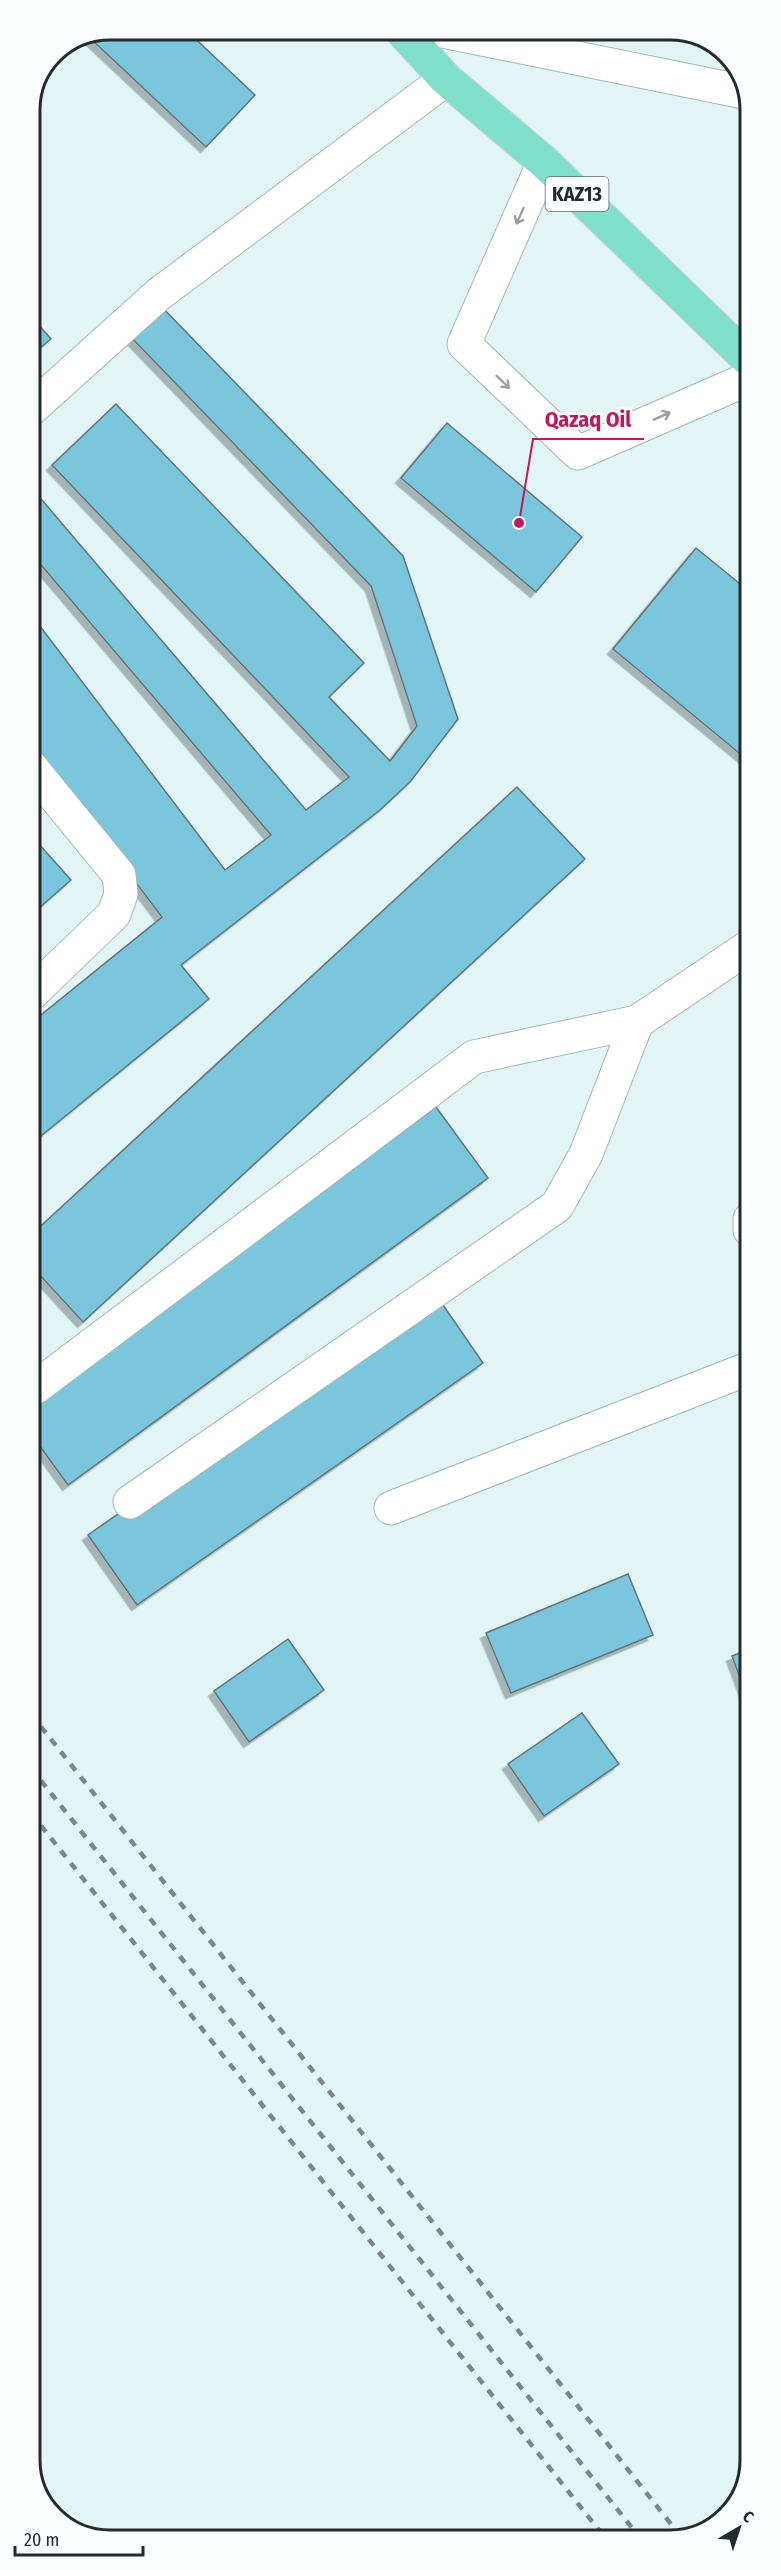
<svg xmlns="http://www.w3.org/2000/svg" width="781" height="2570" viewBox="0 0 781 2570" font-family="'Fira Sans Condensed',sans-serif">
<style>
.building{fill:#7ac6dc;stroke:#637479;stroke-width:1.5;filter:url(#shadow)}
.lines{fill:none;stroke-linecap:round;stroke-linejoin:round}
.minor-casing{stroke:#a3b6b6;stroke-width:35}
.major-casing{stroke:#cfd0d0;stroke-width:35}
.minor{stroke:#fff;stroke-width:33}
.major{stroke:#80dfcb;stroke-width:33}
.rail{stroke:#7a8787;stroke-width:4.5;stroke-dasharray:8 8;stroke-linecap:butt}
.oneway{stroke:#9ca0a0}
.labels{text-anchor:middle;stroke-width:5;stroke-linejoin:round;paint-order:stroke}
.shield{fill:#fafefe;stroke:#646a6a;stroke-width:1.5}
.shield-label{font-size:20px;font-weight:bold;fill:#242b2b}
.rim{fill:none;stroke:#242b2b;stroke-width:3}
.leader{fill:none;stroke:#c2185b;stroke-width:2}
.callout-dot{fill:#c2185b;stroke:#fafefe;stroke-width:2}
.callout-label{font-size:22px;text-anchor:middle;font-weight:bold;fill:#c2185b;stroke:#fafefe;stroke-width:5;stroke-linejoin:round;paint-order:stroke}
</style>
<defs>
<filter id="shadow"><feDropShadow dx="-5.5" dy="5.5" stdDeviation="0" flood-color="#0004"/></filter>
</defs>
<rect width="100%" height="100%" fill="#e1f5f5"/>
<path class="building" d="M 110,30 L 186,30 L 255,95 L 206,147 L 90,38 Z
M 158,303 L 403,556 L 458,719 L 410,782 L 380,810 L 181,965 L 209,999 L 31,1144 L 31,1023 L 162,917 L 30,743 L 30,613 L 225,870 L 271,835 L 30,552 L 30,486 L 306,810 L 349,777 L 52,465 L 116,404 L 364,663 L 329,697 L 390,761 L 417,726 L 371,586 L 127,333 Z
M 30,315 L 51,339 L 30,356 Z
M 447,423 L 582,537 L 536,592 L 401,478 Z
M 696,548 L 750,592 L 750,762 L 613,649 Z
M 517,787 L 585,859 L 83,1322 L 37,1272 L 31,1277 L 31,1235 Z
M 30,834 L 71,880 L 31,915 Z
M 436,1107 L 488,1178 L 68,1485 L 31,1434 L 31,1403 Z
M 434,1292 L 483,1363 L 137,1605 L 88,1535 Z
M 628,1574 L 653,1635 L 511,1693 L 486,1633 Z
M 288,1639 L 324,1690 L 249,1742 L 214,1691 Z
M 750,1649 L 750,1705 L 732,1656 Z
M 582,1713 L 619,1764 L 544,1816 L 508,1764 Z
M 32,2401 L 40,2401 L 35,2482 L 32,2476 Z"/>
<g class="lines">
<defs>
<path id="minor" d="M 438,30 L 749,93
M 544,162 L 464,344 L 578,453 L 750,378
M 30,410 L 159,294 L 446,79
M 30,766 L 119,875 L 121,894 L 114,914 L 31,994
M 750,1219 L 750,1230
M 36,1387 L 474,1057 L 637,1022 L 750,946
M 130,1502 L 557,1206 L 586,1154 L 637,1022
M 391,1508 L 750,1368"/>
<path id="major" d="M 401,30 L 446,79 L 544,162 L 750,361"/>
</defs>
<use href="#minor" class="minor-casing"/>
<use href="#major" class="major-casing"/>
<use href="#minor" class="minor"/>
<use href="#major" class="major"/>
<path class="rail" d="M 31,1714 L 682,2538
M 31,1768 L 640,2538
M 31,1813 L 606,2539"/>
</g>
<defs><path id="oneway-shaft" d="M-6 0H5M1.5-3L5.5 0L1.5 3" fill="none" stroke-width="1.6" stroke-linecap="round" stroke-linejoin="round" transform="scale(1.5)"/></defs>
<g class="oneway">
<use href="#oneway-shaft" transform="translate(520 216) rotate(114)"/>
<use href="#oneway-shaft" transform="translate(503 382) rotate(44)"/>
<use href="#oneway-shaft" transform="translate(662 416) rotate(-24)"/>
</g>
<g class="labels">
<rect class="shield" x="545.5" y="177" width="63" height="34" rx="4.5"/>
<g class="shield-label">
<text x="577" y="201">KAZ13</text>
</g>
</g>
<path d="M0 0H781V2570H0ZM110 40H670A70 70 0 0 1 740 110V2460A70 70 0 0 1 670 2530H110A70 70 0 0 1 40 2460V110A70 70 0 0 1 110 40Z" fill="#fafefe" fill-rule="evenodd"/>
<path class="rim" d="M110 40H670A70 70 0 0 1 740 110V2460A70 70 0 0 1 670 2530H110A70 70 0 0 1 40 2460V110A70 70 0 0 1 110 40Z"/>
<path class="leader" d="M519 523L533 439H644"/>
<circle class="callout-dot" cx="519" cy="523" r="6"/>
<g class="callout-label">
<text x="588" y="427">Qazaq Oil</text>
</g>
<g transform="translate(739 2528) rotate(39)" stroke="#fafefe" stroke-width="4.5" paint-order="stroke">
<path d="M0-4.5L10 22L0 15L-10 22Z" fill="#242b2b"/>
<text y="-9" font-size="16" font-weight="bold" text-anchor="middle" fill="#242b2b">С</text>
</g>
<path d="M15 2546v9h128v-9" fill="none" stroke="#242b2b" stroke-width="3"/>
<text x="24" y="2546" font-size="18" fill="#242b2b" stroke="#fafefe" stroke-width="4.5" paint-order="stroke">20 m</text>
</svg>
